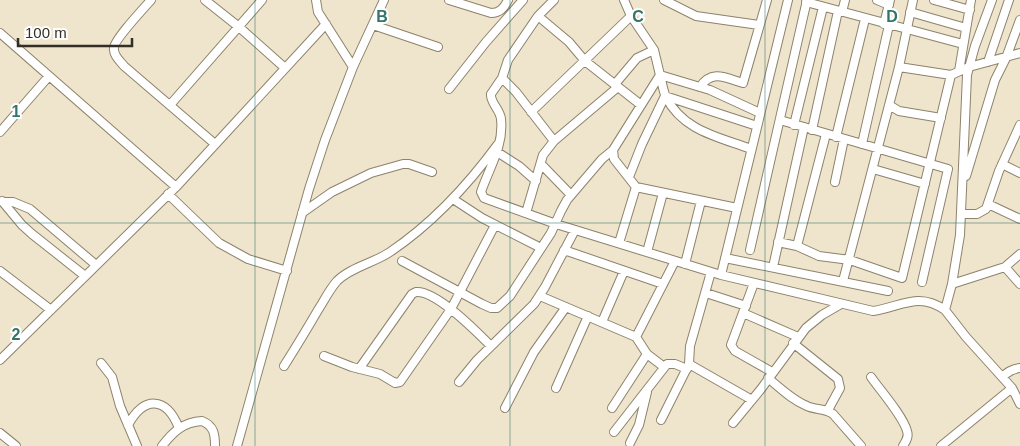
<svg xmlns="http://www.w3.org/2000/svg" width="1020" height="446" viewBox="0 0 1020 446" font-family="Helvetica,sans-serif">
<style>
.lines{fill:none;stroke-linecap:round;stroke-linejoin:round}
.minor-casing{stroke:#8d826c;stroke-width:10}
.minor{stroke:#fff;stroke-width:8}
.grid{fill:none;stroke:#337669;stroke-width:1;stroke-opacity:0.55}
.grid-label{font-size:16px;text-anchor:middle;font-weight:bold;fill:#337669;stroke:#fff;stroke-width:4;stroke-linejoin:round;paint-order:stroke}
</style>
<rect width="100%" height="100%" fill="#efe4cc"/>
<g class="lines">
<defs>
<path id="minor" d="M 151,0 C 144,8 114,40 114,48 C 113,55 120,61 124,66 L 215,144
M 205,0 L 239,27 L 285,68
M 316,0 L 318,12 L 353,67
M 449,0 L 491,13 C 500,13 504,8 508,0
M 554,0 L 538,16 L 508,60 L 502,78 L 491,94 C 490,103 500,109 501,119 C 504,146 489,168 481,192 L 484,198 L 556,224 L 721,275 L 873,311 C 901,307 918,291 945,310
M 624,0 L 631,16 L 654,50 L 660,75 L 613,150 L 614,159 L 636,187 L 737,208
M 664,0 L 696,16 L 759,25
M 877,0 L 889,5
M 934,0 L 970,10
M 806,2 L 963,44
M 842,12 L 845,0
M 910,12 L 966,28
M 538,16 L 569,42 L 585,61 L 641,105
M 884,24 L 890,0
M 373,25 L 438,47
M 0,33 L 176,187
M 988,62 L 1009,0
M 899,67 L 913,0
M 959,71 L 971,0
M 660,75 C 662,82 663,91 666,97 C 683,131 719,137 751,149
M 660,75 L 710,90 L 760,113
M 502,78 L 516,92 L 554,141
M 615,84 L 637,58 L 654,50
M 700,87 C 712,69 726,78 743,83 L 767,0
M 449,89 L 486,42 L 523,0
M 170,105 L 262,0
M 889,105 L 899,111 L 941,118
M 531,112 L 631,16
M 780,120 L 948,169 L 922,282
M 794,125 L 823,7
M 812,130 L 838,11
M 0,132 L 49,76
M 836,137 L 865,19
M 862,144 L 889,25
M 497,152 L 519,166 L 536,181
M 541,164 L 571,195
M 1002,164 L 1020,173
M 873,169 L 925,184
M 966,176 L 995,80 L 1006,58 L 1020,20
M 629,177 L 642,144 L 665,96 L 757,126
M 835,182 L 844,139
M 168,194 L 219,243 L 248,259 L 287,271
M 453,199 L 482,218 L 541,248
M 2,201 L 22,225 L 32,234 L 85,276
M 3,202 L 13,202 L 30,209 L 96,265
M 988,204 L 1020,219
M 302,213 L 332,192 L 371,173 L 403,164 L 409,164 L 432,172
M 526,213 L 543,155 L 554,141 L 618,87
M 961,214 L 977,214 L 986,209 L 999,171 L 1020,125
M 778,242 L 797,246 L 819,256 L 850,260 L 902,278 L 951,75
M 619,243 L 636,187
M 797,246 L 826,134
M 564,250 L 663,284
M 750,250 L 807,0
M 647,252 L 663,193
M 1020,254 L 1005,267 L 952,284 L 945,310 L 966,337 L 1012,388 L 1020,404
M 725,258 L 888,291
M 402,261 L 482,304 L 491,308 L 497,308 L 510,296 L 551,233 L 561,211 L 567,200 L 602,159 L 613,150
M 685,264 L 701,201
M 773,267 L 804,127
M 1005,267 L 1020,284
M 0,271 L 51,310
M 721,275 L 788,0
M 843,281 L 899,67 L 951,75 L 969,67 L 1020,53
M 754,283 L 731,345 L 735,351 L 772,372
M 952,284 L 960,235 L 967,75 L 975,46 L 992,0
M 706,293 L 746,306
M 540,296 L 636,337 L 647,354 L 664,367
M 743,313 L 798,337
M 602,322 L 624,271
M 636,337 L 675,261
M 793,343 L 838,379 L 840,388 L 828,410
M 324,356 L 352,367 L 380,374 L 395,383 L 400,382 L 451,309 L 495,225
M 0,360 L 176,187 L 326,24
M 101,363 L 112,377 L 120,406 L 137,446
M 689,364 L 752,400
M 284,366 C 296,347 307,329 318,310 C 324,301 329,290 337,281 C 351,267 374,263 390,252 C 433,223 468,185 498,144
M 359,369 L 412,294 L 416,292 C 436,290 477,332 491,346
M 871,377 C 880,390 903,416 907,431 C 909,437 906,441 903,446
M 1002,377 C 1008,372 1012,369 1020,368
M 768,378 C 780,388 792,400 807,406 C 815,410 825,408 833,414 L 861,446
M 459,382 L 477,360 L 534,304 L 545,287 L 575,230
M 556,388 L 588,316
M 505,408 L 534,352 L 566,307
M 612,408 L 647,354
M 661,420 L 689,364 L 690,346 L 711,272
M 733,423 L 761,389 L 806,328 L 822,315 L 841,304
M 128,425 C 144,396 166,396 179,428
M 614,432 L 667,364 L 675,364 L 687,369
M 0,433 L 16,446
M 630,443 L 639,425 L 647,392
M 162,446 C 173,432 183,422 202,421 C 214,426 215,434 215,446
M 237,446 L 309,189 L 325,140 L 353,67 L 384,0
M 941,446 L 1012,388"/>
</defs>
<use href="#minor" class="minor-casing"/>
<use href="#minor" class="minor"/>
</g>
<path class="grid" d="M 255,0 L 255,446M 510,0 L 510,446M 765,0 L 765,446M 0,223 L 1020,223"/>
<g class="grid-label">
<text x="382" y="22">B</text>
<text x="638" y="22">C</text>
<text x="892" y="22">D</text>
<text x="16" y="117">1</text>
<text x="16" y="340">2</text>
</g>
<path d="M18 38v8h114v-8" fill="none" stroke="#332f26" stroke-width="2.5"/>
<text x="25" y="38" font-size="15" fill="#332f26" stroke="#ffffff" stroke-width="4" paint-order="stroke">100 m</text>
</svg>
